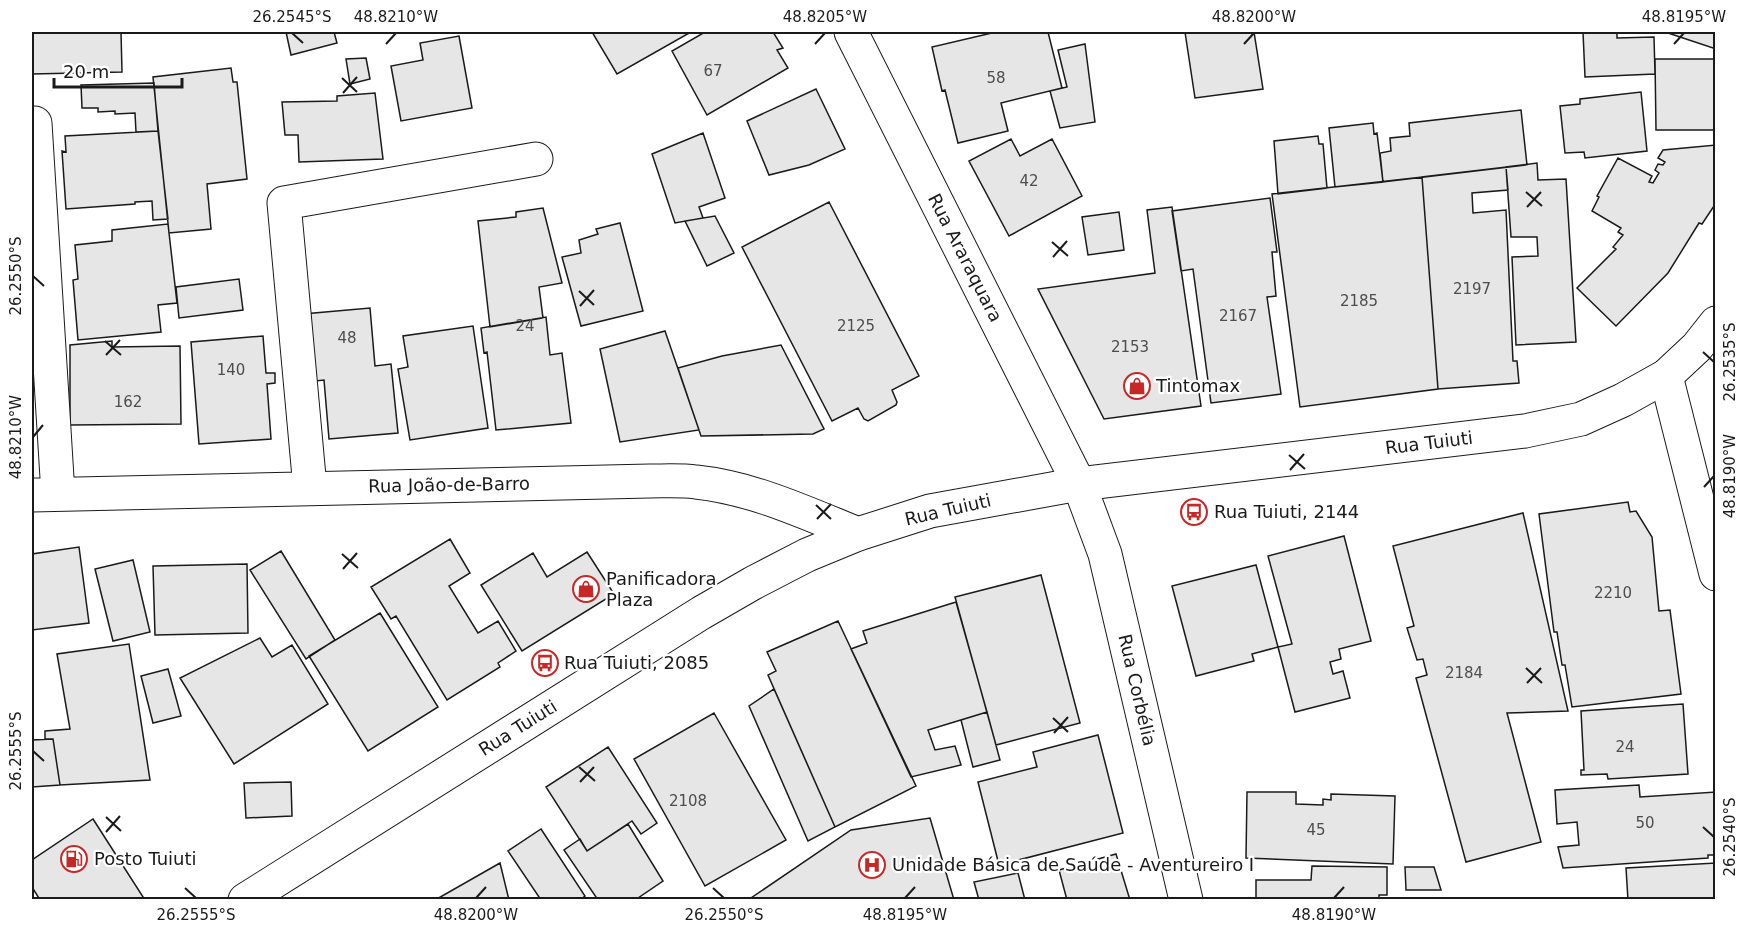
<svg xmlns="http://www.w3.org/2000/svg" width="1747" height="931" viewBox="0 0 1747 931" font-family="'DejaVu Sans',sans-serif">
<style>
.building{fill:#e6e6e6;stroke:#1a1a1a;stroke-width:1.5}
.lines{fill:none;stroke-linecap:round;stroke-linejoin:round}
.minor-casing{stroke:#1a1a1a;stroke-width:35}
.major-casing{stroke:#1a1a1a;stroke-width:35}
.minor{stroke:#fff;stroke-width:33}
.major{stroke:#fff;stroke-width:33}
.ticks{fill:none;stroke:#1a1a1a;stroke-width:2}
.labels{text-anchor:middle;stroke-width:4.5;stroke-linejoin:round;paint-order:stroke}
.number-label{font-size:15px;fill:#4d4d4d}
.street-label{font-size:18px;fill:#1a1a1a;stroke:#fff}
.poi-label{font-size:18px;fill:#1a1a1a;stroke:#fff;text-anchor:start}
.neatline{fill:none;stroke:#1a1a1a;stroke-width:2}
.ticks-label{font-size:15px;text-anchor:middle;fill:#1a1a1a}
</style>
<rect width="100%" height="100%" fill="#fff"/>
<path class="building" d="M 32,32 L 121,32 L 122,72 L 32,74 Z
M 286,32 L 334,32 L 337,43 L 291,55 Z
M 592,32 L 691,32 L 617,74 Z
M 705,32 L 773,32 L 783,48 L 777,50 L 788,68 L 707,115 L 672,51 Z
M 996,32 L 1048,32 L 1062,88 L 1001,103 L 1008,131 L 958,143 L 945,90 L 942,91 L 932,47 Z
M 1185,32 L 1254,32 L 1263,89 L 1195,98 Z
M 1583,32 L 1617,32 L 1617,38 L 1654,37 L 1655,74 L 1585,77 Z
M 1665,32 L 1716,32 L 1716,49 Z
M 459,36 L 472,108 L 401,121 L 391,66 L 423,60 L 420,43 Z
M 1085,44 L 1095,122 L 1060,128 L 1050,91 L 1067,87 L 1058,50 Z
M 366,58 L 370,79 L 350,84 L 346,59 Z
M 1655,59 L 1716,59 L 1716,130 L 1656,130 Z
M 231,68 L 233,82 L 237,82 L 247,179 L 207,184 L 211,229 L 169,233 L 153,77 Z
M 154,83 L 158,131 L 136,132 L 135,113 L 115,114 L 115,111 L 98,112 L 98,108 L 82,108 L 81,85 Z
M 816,89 L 845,149 L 809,165 L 769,175 L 747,121 Z
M 1641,92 L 1647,151 L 1585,158 L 1584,152 L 1565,153 L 1560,106 L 1580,104 L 1580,99 Z
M 375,93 L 383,159 L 299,162 L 298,135 L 285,135 L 282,102 L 337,101 L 337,96 Z
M 1521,110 L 1527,165 L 1383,182 L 1380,153 L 1391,151 L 1390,138 L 1410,136 L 1409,123 Z
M 1373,123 L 1374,134 L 1377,133 L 1383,182 L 1335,187 L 1329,128 Z
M 158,131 L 168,219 L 153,220 L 152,201 L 135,202 L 135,204 L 66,209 L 62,151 L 66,152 L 65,136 Z
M 703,133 L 725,198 L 699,207 L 703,218 L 675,223 L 652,154 Z
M 1318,136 L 1319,144 L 1323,144 L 1327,188 L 1278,194 L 1274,141 Z
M 1011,139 L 1020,156 L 1052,139 L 1082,196 L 1009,236 L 969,161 Z
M 1716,145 L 1716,203 L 1702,224 L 1699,223 L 1668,273 L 1616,326 L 1577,288 L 1616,249 L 1613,247 L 1623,235 L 1618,232 L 1621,228 L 1592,211 L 1599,197 L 1597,196 L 1618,158 L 1652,176 L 1649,182 L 1653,183 L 1659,173 L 1655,170 L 1658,164 L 1663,165 L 1665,162 L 1658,158 L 1663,150 Z
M 1537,163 L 1538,180 L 1566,179 L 1576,342 L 1516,345 L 1512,257 L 1538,256 L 1537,237 L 1511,237 L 1506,167 Z
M 1506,167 L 1508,190 L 1472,193 L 1473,213 L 1506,210 L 1513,361 L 1517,361 L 1519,383 L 1438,389 L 1422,177 Z
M 1422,177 L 1438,389 L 1300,407 L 1272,194 Z
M 1270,198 L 1277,252 L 1272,252 L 1276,296 L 1267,297 L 1281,394 L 1211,403 L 1193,269 L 1181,271 L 1172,211 Z
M 829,202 L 919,376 L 892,390 L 897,402 L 896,405 L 868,421 L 864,419 L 858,408 L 832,421 L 742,247 Z
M 1172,207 L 1201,406 L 1104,419 L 1038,289 L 1155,273 L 1147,210 Z
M 543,208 L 562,283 L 539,287 L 543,318 L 490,327 L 478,221 L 516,217 L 516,212 Z
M 1119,212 L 1124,250 L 1088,255 L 1082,217 Z
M 715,216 L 734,253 L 707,266 L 685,221 Z
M 620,223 L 643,311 L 581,326 L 562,257 L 581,253 L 579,240 L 598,234 L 596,229 Z
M 168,224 L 177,303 L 158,305 L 161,332 L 78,340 L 73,280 L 78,279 L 75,245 L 112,241 L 112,230 Z
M 239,279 L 243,310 L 179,318 L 176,287 Z
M 370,308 L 375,366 L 391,364 L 398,433 L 329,439 L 324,380 L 306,382 L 303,314 Z
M 546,317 L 550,355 L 562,353 L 571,423 L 496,430 L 487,352 L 484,353 L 481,328 Z
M 473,326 L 488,428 L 410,440 L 398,369 L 408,367 L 403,336 Z
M 665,331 L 699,430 L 620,442 L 600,349 Z
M 263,336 L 266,373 L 275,373 L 275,383 L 267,384 L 271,439 L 199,444 L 191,342 Z
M 112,341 L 112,347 L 180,346 L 181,424 L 70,425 L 70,345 Z
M 781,345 L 824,429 L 813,434 L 701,436 L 678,368 L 722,356 Z
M 1628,502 L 1630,512 L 1636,511 L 1652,537 L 1659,611 L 1670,610 L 1681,694 L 1572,707 L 1565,665 L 1562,665 L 1557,632 L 1554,632 L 1539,514 Z
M 1523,513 L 1568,711 L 1507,713 L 1541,842 L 1466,862 L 1416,678 L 1427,675 L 1423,659 L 1417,660 L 1407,628 L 1414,626 L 1393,546 Z
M 1344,536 L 1371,641 L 1339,649 L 1341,659 L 1330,662 L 1333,674 L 1343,671 L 1350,698 L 1295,712 L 1278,647 L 1292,644 L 1268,556 Z
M 450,539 L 470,573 L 449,586 L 478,633 L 498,621 L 516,651 L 498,663 L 500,667 L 447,700 L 396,616 L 391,619 L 371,587 Z
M 79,547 L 89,623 L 32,630 L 32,554 Z
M 281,551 L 335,640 L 306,659 L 250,570 Z
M 587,552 L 614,594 L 522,651 L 481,585 L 533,553 L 547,577 Z
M 133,560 L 150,632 L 113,641 L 95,569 Z
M 247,564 L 248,633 L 155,635 L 153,566 Z
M 1256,565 L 1278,647 L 1252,654 L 1254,661 L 1196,676 L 1172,586 Z
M 1041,575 L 1080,723 L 996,745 L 955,597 Z
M 956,602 L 987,712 L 928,730 L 935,750 L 955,746 L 961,765 L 911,777 L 851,649 L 867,643 L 863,631 Z
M 380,613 L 438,707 L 368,751 L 309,656 Z
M 838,621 L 916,786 L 835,827 L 768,675 L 776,671 L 767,652 Z
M 260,638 L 272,657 L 292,645 L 328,704 L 234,764 L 180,678 Z
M 129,644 L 150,780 L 60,785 L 53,739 L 45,739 L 45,731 L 70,729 L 57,654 Z
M 168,669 L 181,716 L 153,723 L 141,676 Z
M 774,689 L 835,827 L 808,841 L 749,706 Z
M 1683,704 L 1688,774 L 1608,779 L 1607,774 L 1581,775 L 1581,770 L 1584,770 L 1581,711 Z
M 987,712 L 1000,760 L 973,767 L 961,720 Z
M 714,713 L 786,840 L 705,886 L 634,759 Z
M 1098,735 L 1123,833 L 999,865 L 978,782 L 1037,767 L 1033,752 Z
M 53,739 L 60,785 L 32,787 L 32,740 Z
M 608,747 L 657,823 L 641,834 L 632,821 L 587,851 L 546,787 Z
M 291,782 L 292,816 L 246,818 L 244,783 Z
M 1639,785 L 1640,797 L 1716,792 L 1716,855 L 1708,855 L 1708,858 L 1563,868 L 1558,847 L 1579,845 L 1577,822 L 1557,824 L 1555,790 Z
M 1247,792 L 1296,792 L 1296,804 L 1323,805 L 1323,799 L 1331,800 L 1331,794 L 1395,796 L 1393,864 L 1246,858 Z
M 930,818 L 954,900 L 748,900 L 851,830 Z
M 93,819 L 145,900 L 40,900 L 32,887 L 32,860 Z
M 628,824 L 663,881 L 635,900 L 598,900 L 564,850 L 580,839 L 587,851 Z
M 541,829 L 585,896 L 580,900 L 541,900 L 508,851 Z
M 1116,854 L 1130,900 L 1067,900 L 1059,870 Z
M 500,863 L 509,900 L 435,900 Z
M 1716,863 L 1716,900 L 1628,900 L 1626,868 Z
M 1312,866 L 1387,867 L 1387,895 L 1379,895 L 1379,900 L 1256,900 L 1256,880 L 1311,880 Z
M 1405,867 L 1434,867 L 1441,890 L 1406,890 Z
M 1018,873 L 1025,900 L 979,900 L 974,882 Z"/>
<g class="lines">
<defs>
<path id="minor" d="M 851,32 L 1079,484 L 1105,554 L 1186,900
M 35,123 L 58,494
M 1666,376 L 1716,574
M 310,488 L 284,203 L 536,159
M 32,495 L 650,481 C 665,481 681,480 696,482 C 753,488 806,513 858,534"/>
<path id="major" d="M 245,900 L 701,613 L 753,583 L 807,555 L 858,534 L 930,511 L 1079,484 L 1525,431 L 1581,419 L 1623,400 L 1666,376 L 1697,347 L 1716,323"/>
</defs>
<use href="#minor" class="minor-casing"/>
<use href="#major" class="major-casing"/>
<use href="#minor" class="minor"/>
<use href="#major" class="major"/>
</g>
<path class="ticks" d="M 292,33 L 303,43M 386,44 L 396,33M 815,44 L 825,33M 1244,44 L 1254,33M 1674,44 L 1684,33M 342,78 L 357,92M 343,93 L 357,77M 1526,192 L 1542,206M 1527,207 L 1541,192M 1052,242 L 1068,256M 1053,257 L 1067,241M 33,276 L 44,286M 579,291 L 594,305M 580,306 L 594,290M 105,341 L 121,355M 1703,352 L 1714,362M 106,355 L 120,340M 33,437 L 43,425M 1289,455 L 1305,469M 1290,470 L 1304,454M 1704,487 L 1714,476M 816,505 L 831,519M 817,519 L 831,504M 342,554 L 358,568M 343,569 L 357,553M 1526,668 L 1542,683M 1527,683 L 1541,668M 1053,718 L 1068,732M 1054,733 L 1068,717M 33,751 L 44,761M 579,767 L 595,781M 580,782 L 594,767M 106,817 L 121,831M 1703,827 L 1714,837M 106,832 L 120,816M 185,888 L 196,898M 713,888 L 724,898M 476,898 L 486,887M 905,898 L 915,887M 1334,898 L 1344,887"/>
<defs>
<symbol id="shop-ring" viewBox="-11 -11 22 22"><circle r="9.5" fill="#fff" stroke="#c62828" stroke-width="1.5"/><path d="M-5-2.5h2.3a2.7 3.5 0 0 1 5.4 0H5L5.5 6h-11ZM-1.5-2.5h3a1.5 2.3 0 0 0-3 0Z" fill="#c62828"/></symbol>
<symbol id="bus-ring" viewBox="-11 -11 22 22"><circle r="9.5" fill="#fff" stroke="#c62828" stroke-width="1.5"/><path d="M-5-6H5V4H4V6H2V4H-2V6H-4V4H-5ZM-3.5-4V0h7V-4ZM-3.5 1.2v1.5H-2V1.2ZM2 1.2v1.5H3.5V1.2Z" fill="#c62828"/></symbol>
<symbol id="fuel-ring" viewBox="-11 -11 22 22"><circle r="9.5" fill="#fff" stroke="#c62828" stroke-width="1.5"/><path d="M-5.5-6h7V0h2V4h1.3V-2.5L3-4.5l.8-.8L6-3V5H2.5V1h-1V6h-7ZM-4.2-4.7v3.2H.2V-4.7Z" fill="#c62828"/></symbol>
<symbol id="hospital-ring" viewBox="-11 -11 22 22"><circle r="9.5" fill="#fff" stroke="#c62828" stroke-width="1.5"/><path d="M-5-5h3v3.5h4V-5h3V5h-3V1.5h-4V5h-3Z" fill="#c62828"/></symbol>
</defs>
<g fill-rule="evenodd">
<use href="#shop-ring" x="1122" y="371" width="30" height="30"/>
<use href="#bus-ring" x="1179" y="497" width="30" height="30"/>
<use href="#shop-ring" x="571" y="574" width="30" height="30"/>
<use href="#bus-ring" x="530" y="648" width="30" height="30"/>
<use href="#fuel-ring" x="59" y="844" width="30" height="30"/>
<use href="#hospital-ring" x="857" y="850" width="30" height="30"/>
</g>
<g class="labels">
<g class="number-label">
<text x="713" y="76">67</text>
<text x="996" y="83">58</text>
<text x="1029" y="186">42</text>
<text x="1472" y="294">2197</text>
<text x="1359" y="306">2185</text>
<text x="1238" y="321">2167</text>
<text x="525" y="331">24</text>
<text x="856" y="331">2125</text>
<text x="347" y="343">48</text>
<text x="1130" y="352">2153</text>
<text x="231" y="375">140</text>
<text x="128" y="407">162</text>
<text x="1613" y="598">2210</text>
<text x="1464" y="678">2184</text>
<text x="1625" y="752">24</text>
<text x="688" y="806">2108</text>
<text x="1645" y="828">50</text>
<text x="1316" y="835">45</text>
</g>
<g class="street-label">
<text transform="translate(965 258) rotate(63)" y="6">Rua Araraquara</text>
<text transform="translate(1429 443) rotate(-7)" y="6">Rua Tuiuti</text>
<text transform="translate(449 485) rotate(-1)" y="6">Rua João-de-Barro</text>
<text transform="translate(948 510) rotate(-13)" y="6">Rua Tuiuti</text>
<text transform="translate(1137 690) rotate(77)" y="6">Rua Corbélia</text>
<text transform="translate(518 728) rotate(-32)" y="6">Rua Tuiuti</text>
</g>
<g class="poi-label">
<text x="1156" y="392">Tintomax</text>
<text x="1214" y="518">Rua Tuiuti, 2144</text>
<text x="606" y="585">Panificadora<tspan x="606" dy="21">Plaza</tspan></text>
<text x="564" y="669">Rua Tuiuti, 2085</text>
<text x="94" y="865">Posto Tuiuti</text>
<text x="892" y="871">Unidade Básica de Saúde - Aventureiro I</text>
</g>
</g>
<rect width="1747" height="931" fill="none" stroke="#ffffff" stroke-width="66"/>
<path d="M54 78v9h128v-9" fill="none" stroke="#1a1a1a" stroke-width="3"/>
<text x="63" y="78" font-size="18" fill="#1a1a1a" stroke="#ffffff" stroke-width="4.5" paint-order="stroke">20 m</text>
<rect x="33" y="33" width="1681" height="865" class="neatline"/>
<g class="ticks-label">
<text x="292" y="22">26.2545°S</text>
<text x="396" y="22">48.8210°W</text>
<text x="825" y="22">48.8205°W</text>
<text x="1254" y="22">48.8200°W</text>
<text x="1684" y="22">48.8195°W</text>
<text transform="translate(16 276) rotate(-90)" y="5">26.2550°S</text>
<text transform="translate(1730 362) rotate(-90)" y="5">26.2535°S</text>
<text transform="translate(16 437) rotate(-90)" y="5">48.8210°W</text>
<text transform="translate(1730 476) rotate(-90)" y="5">48.8190°W</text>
<text transform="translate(16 751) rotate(-90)" y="5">26.2555°S</text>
<text transform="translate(1730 837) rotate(-90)" y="5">26.2540°S</text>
<text x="196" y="920">26.2555°S</text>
<text x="476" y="920">48.8200°W</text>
<text x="724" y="920">26.2550°S</text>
<text x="905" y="920">48.8195°W</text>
<text x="1334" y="920">48.8190°W</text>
</g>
</svg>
